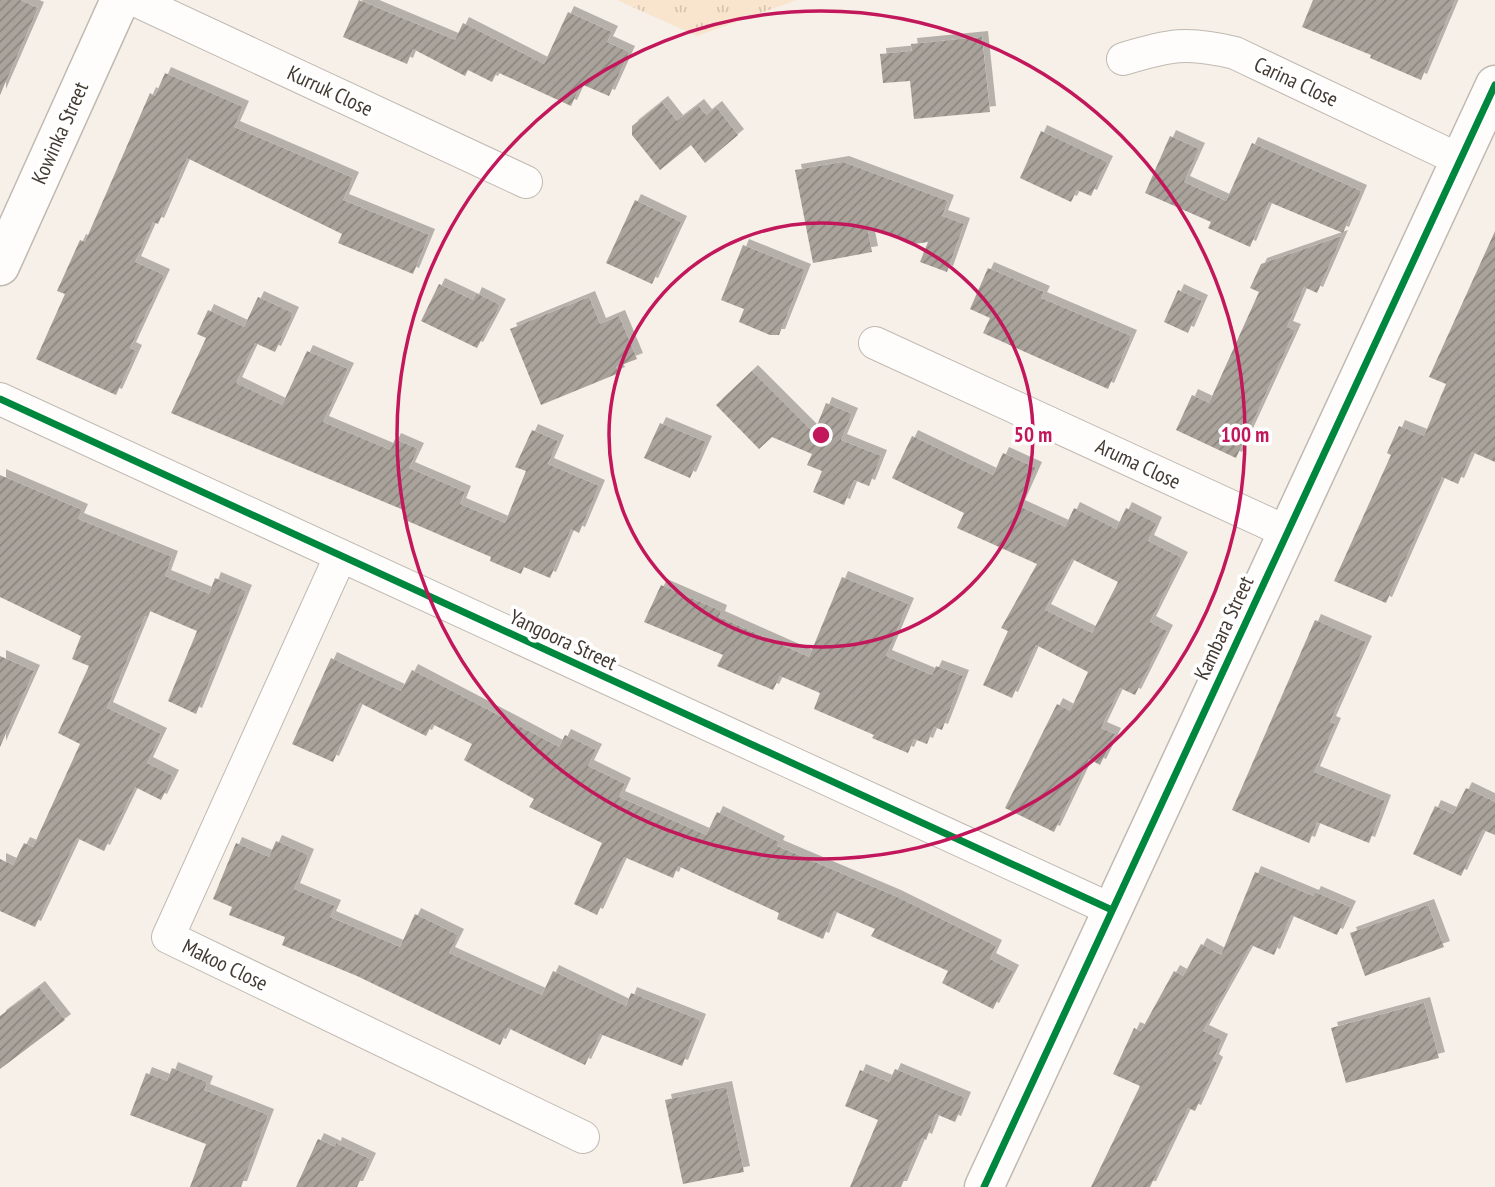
<svg xmlns="http://www.w3.org/2000/svg" width="1495" height="1187" viewBox="0 0 1495 1187" font-family="'PT Sans Narrow',sans-serif">
<style>
.grass{fill:url(#grass-tufts)}
.building{fill:url(#building-hatch);fill-rule:evenodd;filter:url(#shadow)}
.lines{fill:none;stroke-linecap:round;stroke-linejoin:round}
.minor-casing{stroke:#bfb9b1;stroke-width:34}
.tertiary-casing{stroke:#bfb9b1;stroke-width:41}
.minor{stroke:#fefdfc;stroke-width:32}
.tertiary{stroke:#fefdfc;stroke-width:38}
.cycleway-casing{stroke:#fff;stroke-width:11}
.cycleway{stroke:#00873e;stroke-width:7}
.ring{fill:none;stroke:#c2185b;stroke-width:3.5}
.labels{text-anchor:middle;stroke-width:7;stroke-linejoin:round;paint-order:stroke}
.street-label{font-size:21px;fill:#433b32;stroke:#fff}
.centre{fill:#c2185b;stroke:#fff;stroke-width:3.5}
.ring-label{font-size:21px;text-anchor:middle;font-weight:bold;fill:#c2185b;stroke:#fff;stroke-width:7;stroke-linejoin:round;paint-order:stroke}
</style>
<defs>
<pattern id="grass-tufts" width="24" height="20" patternUnits="userSpaceOnUse" patternTransform="scale(1.75)"><rect width="24" height="20" fill="#f9e4cd"/><path d="M3 7l-1-3M5 7V3M7 7l1-3M15 17l-1-3M17 17v-4M19 17l1-3" fill="none" stroke="#d7c4b0"/></pattern>
<pattern id="building-hatch" width="6" height="6" patternUnits="userSpaceOnUse" patternTransform="scale(1.75)"><rect width="6" height="6" fill="#a9a39b"/><path d="M-1 1l2-2M0 6l6-6M5 7l2-2" fill="none" stroke="#8b867f"/></pattern>
<filter id="shadow"><feDropShadow dx="6" dy="-6" stdDeviation="0" flood-color="#0004"/></filter>
</defs>
<rect width="100%" height="100%" fill="#f7f0e8"/>
<path class="grass" d="M 617,0 L 797,0 L 697,36 Z"/>
<path class="building" d="M 0,0 L 20,0 L 38,8 L 0,95 Z
M 359,0 L 455,40 L 463,23 L 544,64 L 568,12 L 612,32 L 607,42 L 629,52 L 609,96 L 581,84 L 571,106 L 497,72 L 492,82 L 468,70 L 465,76 L 413,49 L 407,64 L 343,37 Z
M 1313,0 L 1455,0 L 1421,80 L 1370,58 L 1371,55 L 1302,27 Z
M 982,37 L 990,112 L 914,119 L 910,81 L 883,83 L 880,54 L 912,51 L 911,44 Z
M 165,73 L 243,107 L 234,127 L 353,178 L 343,200 L 429,235 L 413,274 L 338,243 L 342,234 L 187,158 L 158,224 L 153,222 L 135,262 L 164,275 L 130,348 L 136,351 L 116,395 L 36,359 L 65,294 L 57,291 L 80,240 L 85,242 L 150,93 L 155,96 Z
M 662,102 L 677,121 L 698,105 L 706,115 L 716,107 L 738,135 L 705,163 L 691,145 L 660,170 L 632,135 L 632,126 Z
M 1041,131 L 1107,162 L 1091,196 L 1077,190 L 1071,202 L 1020,178 Z
M 1170,136 L 1199,149 L 1184,182 L 1226,201 L 1252,143 L 1361,191 L 1343,233 L 1269,202 L 1250,247 L 1208,228 L 1211,222 L 1145,193 Z
M 843,162 L 948,201 L 942,216 L 964,224 L 947,272 L 920,262 L 928,242 L 914,244 L 867,227 L 872,252 L 813,263 L 795,170 Z
M 635,200 L 681,222 L 652,284 L 606,263 Z
M 1495,231 L 1495,462 L 1472,452 L 1458,484 L 1442,477 L 1386,603 L 1334,581 L 1391,455 L 1387,453 L 1399,426 L 1424,436 L 1446,384 L 1429,377 Z
M 1342,236 L 1317,293 L 1304,287 L 1287,327 L 1295,330 L 1236,458 L 1176,430 L 1192,395 L 1209,403 L 1259,292 L 1250,288 L 1261,264 Z
M 743,245 L 805,270 L 779,335 L 770,335 L 739,322 L 744,309 L 721,300 Z
M 988,268 L 1044,292 L 1041,298 L 1131,336 L 1108,389 L 983,333 L 990,318 L 970,309 Z
M 439,284 L 473,300 L 476,293 L 500,305 L 477,348 L 421,321 Z
M 1178,290 L 1202,301 L 1188,333 L 1164,322 Z
M 258,297 L 293,313 L 275,352 L 255,343 L 236,383 L 282,405 L 307,351 L 348,369 L 323,422 L 390,450 L 395,439 L 418,449 L 409,468 L 465,492 L 460,504 L 505,523 L 526,471 L 515,467 L 532,430 L 558,441 L 548,464 L 599,486 L 579,533 L 571,529 L 550,578 L 524,567 L 521,574 L 490,561 L 491,557 L 403,519 L 406,511 L 171,413 L 206,338 L 197,334 L 208,310 L 244,327 Z
M 589,297 L 600,324 L 619,316 L 637,359 L 616,367 L 619,373 L 541,405 L 510,329 Z
M 752,371 L 814,433 L 826,403 L 852,414 L 841,440 L 881,456 L 869,486 L 854,480 L 844,505 L 813,492 L 822,471 L 807,465 L 812,454 L 772,437 L 759,449 L 716,405 Z
M 660,423 L 706,442 L 690,478 L 644,458 Z
M 912,436 L 993,475 L 1003,453 L 1036,468 L 1019,506 L 1065,527 L 1074,508 L 1116,529 L 1126,508 L 1156,523 L 1148,541 L 1182,558 L 1150,622 L 1167,631 L 1135,695 L 1120,688 L 1101,728 L 1115,734 L 1100,765 L 1089,759 L 1054,832 L 1005,808 L 1057,704 L 1070,711 L 1088,672 L 1036,645 L 1012,698 L 983,685 L 1008,631 L 1001,628 L 1037,564 L 957,528 L 964,513 L 892,478 ZM 1072,559 L 1118,582 L 1092,633 L 1045,610 Z
M 0,475 L 82,510 L 78,519 L 172,557 L 165,576 L 209,594 L 215,578 L 246,591 L 196,714 L 168,701 L 197,631 L 150,611 L 148,617 L 145,616 L 107,708 L 161,734 L 147,763 L 173,776 L 161,800 L 135,787 L 104,851 L 77,838 L 35,927 L 0,911 L 0,859 L 13,865 L 24,843 L 33,847 L 80,744 L 58,733 L 89,666 L 72,659 L 81,636 L 0,597 Z
M 842,577 L 908,604 L 886,656 L 932,675 L 936,666 L 963,676 L 942,730 L 934,727 L 927,744 L 914,739 L 908,753 L 872,738 L 874,735 L 814,709 L 820,693 L 780,676 L 773,690 L 717,666 L 723,655 L 644,622 L 661,585 L 721,611 L 719,617 L 809,657 Z
M 1315,620 L 1366,642 L 1330,722 L 1335,724 L 1314,772 L 1385,801 L 1369,843 L 1317,822 L 1309,843 L 1232,810 Z
M 0,656 L 34,671 L 0,747 Z
M 331,658 L 401,691 L 412,670 L 559,747 L 565,735 L 596,750 L 588,766 L 625,784 L 619,797 L 706,835 L 717,812 L 779,842 L 777,846 L 895,896 L 996,946 L 990,959 L 1013,971 L 993,1009 L 942,983 L 948,971 L 871,936 L 875,929 L 834,911 L 823,939 L 777,919 L 779,913 L 678,866 L 673,878 L 624,857 L 597,915 L 574,904 L 602,843 L 529,807 L 534,799 L 464,760 L 472,744 L 432,724 L 426,736 L 360,703 L 333,762 L 292,744 Z
M 1466,788 L 1495,802 L 1495,835 L 1483,830 L 1461,876 L 1413,854 L 1435,806 L 1453,814 Z
M 276,841 L 308,855 L 294,889 L 335,906 L 330,917 L 400,947 L 415,914 L 458,935 L 449,953 L 542,995 L 553,971 L 626,1006 L 631,993 L 700,1020 L 682,1066 L 600,1034 L 585,1065 L 508,1028 L 500,1045 L 357,976 L 282,945 L 285,937 L 229,915 L 232,907 L 213,899 L 236,843 L 269,857 Z
M 1255,872 L 1313,896 L 1315,892 L 1350,907 L 1337,935 L 1291,915 L 1274,955 L 1251,945 L 1203,1031 L 1222,1040 L 1213,1060 L 1217,1063 L 1195,1111 L 1188,1108 L 1150,1187 L 1091,1187 L 1140,1086 L 1113,1074 L 1134,1028 L 1141,1031 L 1174,971 L 1183,976 L 1201,944 L 1221,955 Z
M 1428,905 L 1444,947 L 1365,976 L 1350,933 Z
M 39,987 L 65,1020 L 0,1069 L 0,1016 Z
M 1424,1003 L 1439,1058 L 1346,1083 L 1331,1028 Z
M 172,1068 L 207,1082 L 204,1090 L 268,1115 L 241,1187 L 190,1187 L 206,1144 L 130,1115 L 146,1073 L 167,1081 Z
M 895,1069 L 965,1098 L 955,1122 L 936,1114 L 926,1140 L 922,1138 L 901,1187 L 850,1187 L 878,1120 L 845,1106 L 860,1070 L 889,1082 Z
M 726,1087 L 744,1172 L 683,1184 L 665,1100 Z
M 318,1139 L 335,1147 L 336,1143 L 370,1159 L 357,1187 L 296,1187 Z"/>
<g class="lines">
<defs>
<path id="minor" d="M 135,0 L 526,182
M 1123,59 C 1169,45 1187,41 1235,53 L 1460,160
M 875,343 L 1287,532
M 0,399 L 1112,910
M 340,557 L 168,937 L 583,1137"/>
<path id="tertiary" d="M 0,266 L 120,0
M 984,1187 L 1495,85"/>
</defs>
<use href="#minor" class="minor-casing"/>
<use href="#tertiary" class="tertiary-casing"/>
<use href="#minor" class="minor"/>
<use href="#tertiary" class="tertiary"/>
<defs>
<path id="cycleway" d="M 0,399 L 1112,910
M 984,1187 L 1495,85"/>
</defs>
<use href="#cycleway" class="cycleway-casing"/>
<use href="#cycleway" class="cycleway"/>
</g>
<g class="ring">
<circle cx="821" cy="435" r="212"/>
<circle cx="821" cy="435" r="424"/>
</g>
<g class="labels">
<g class="street-label">
<text transform="translate(1296 82) rotate(25)" y="7">Carina Close</text>
<text transform="translate(330 91) rotate(25)" y="7">Kurruk Close</text>
<text transform="translate(60 133) rotate(-66)" y="7">Kowinka Street</text>
<text transform="translate(1138 464) rotate(25)" y="7">Aruma Close</text>
<text transform="translate(1224 628) rotate(-65)" y="7">Kambara Street</text>
<text transform="translate(563 640) rotate(25)" y="7">Yangoora Street</text>
<text transform="translate(225 965) rotate(26)" y="7">Makoo Close</text>
</g>
</g>
<circle cx="821" cy="435" r="10" class="centre"/>
<g class="ring-label">
<text x="1033" y="442">50 m</text>
<text x="1245" y="442">100 m</text>
</g>
</svg>
